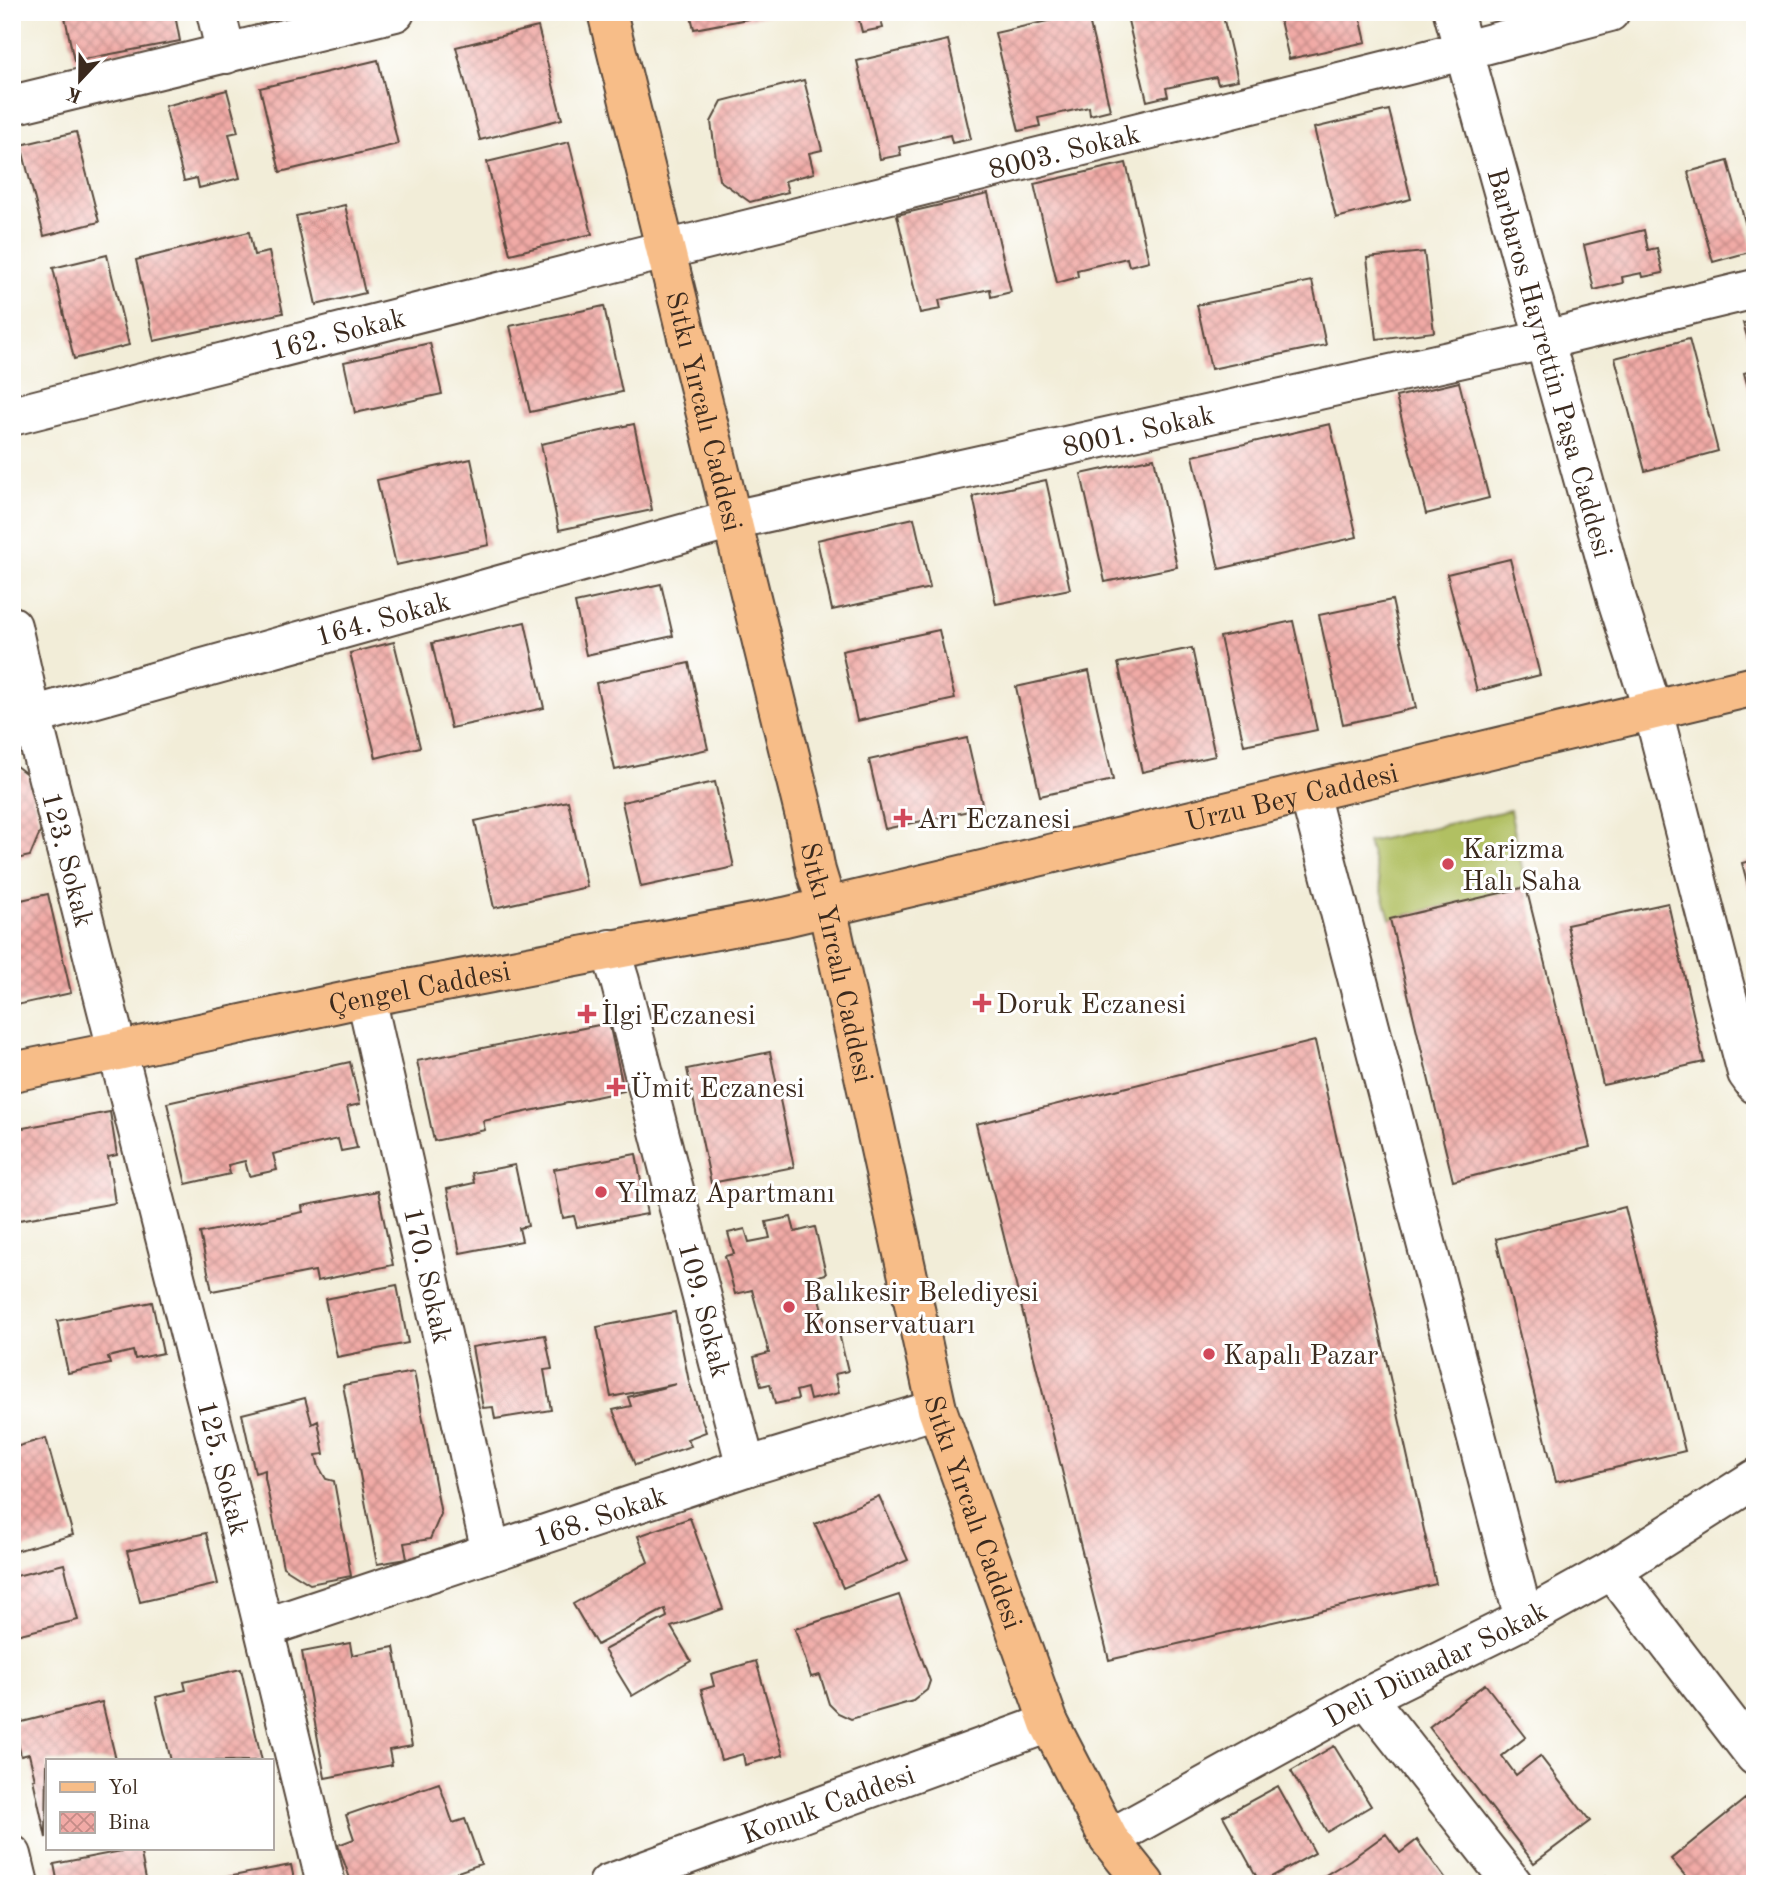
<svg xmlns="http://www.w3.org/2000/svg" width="1767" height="1896" viewBox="0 0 1767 1896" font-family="'Old Standard TT',serif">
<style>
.pitch{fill:#b1c062;stroke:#767540;stroke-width:2}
.building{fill:url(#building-cross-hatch)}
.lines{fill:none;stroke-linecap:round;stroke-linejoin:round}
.minor-casing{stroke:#56473a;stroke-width:42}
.major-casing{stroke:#56473a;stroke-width:42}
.minor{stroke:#fff;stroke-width:38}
.major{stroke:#f7bd88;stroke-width:38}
.poi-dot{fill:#d1495b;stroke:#fff;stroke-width:2.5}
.labels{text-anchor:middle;stroke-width:6;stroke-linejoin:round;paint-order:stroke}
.street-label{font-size:28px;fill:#3b2a1e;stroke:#fff}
.poi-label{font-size:28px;fill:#3b2a1e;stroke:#fff;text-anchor:start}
</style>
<defs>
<pattern id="building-cross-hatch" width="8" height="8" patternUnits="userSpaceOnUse" patternTransform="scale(1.75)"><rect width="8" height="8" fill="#f1aaa6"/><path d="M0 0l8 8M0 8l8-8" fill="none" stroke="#c48b87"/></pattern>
</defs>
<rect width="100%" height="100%" fill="#fff"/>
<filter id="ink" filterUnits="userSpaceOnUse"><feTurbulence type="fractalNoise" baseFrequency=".0143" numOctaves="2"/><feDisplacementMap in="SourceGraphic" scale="14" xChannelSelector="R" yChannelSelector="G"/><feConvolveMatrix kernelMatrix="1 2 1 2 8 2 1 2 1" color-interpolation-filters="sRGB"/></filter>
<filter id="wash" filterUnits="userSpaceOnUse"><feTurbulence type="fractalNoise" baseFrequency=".00686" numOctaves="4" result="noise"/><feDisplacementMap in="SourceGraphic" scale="28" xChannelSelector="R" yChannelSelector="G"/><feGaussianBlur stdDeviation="1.57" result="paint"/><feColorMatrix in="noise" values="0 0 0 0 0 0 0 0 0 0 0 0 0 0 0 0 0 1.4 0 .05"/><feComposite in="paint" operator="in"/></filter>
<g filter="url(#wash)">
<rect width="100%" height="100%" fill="#f2edd8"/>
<path class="pitch" d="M 1510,810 L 1526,887 L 1390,919 L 1368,842 Z"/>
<g id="blocks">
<path class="building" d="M 64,12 L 180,12 L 180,14 L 175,15 L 180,41 L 74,61 Z
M 690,12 L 774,12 L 774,14 L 694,29 Z
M 857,12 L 908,12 L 908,13 L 881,20 L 883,28 L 862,32 Z
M 1087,12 L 1110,110 L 1090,115 L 1089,107 L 1038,118 L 1040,126 L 1019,131 L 995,33 Z
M 1126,12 L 1222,12 L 1238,80 L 1218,84 L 1216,77 L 1166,88 L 1168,96 L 1147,101 Z
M 1297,12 L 1359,12 L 1366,42 L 1289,59 L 1279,16 Z
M 538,27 L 562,119 L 480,140 L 456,47 Z
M 948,40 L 971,139 L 952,143 L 950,135 L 899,147 L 901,155 L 880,159 L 857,61 Z
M 378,60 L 398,144 L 280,172 L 260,88 Z
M 804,80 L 822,150 L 809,153 L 814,173 L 785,181 L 788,192 L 750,202 L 719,180 L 711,122 L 722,101 Z
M 227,90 L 238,132 L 229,134 L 240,178 L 199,188 L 197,178 L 184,181 L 165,106 Z
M 1389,110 L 1411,199 L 1336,218 L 1314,128 Z
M 76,132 L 99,222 L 44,236 L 21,145 Z
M 569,142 L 592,234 L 510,254 L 487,162 Z
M 1728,161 L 1753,251 L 1713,262 L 1688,172 Z
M 1126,163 L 1149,261 L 1129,266 L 1127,258 L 1077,270 L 1078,277 L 1057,283 L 1034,184 Z
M 988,194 L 1011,292 L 991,297 L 990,289 L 939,300 L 941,309 L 920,313 L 897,215 Z
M 345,205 L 365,293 L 316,305 L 296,216 Z
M 1644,230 L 1648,250 L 1657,248 L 1663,273 L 1643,277 L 1642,273 L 1622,277 L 1623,283 L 1594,290 L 1584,245 Z
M 249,232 L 254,255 L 269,252 L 283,313 L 154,341 L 136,260 Z
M 1424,252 L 1434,332 L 1377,339 L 1367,258 Z
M 107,255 L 129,345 L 74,359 L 53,268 Z
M 1312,281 L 1326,345 L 1211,369 L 1197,305 Z
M 604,306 L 622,392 L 530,412 L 510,326 Z
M 1755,321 L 1755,359 L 1754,360 L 1743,323 Z
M 1689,339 L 1718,451 L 1645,471 L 1615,358 Z
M 430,343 L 442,394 L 355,413 L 344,362 Z
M 1755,370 L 1755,409 L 1754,409 L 1744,373 Z
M 1459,382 L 1489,498 L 1426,514 L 1396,397 Z
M 634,424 L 652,510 L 559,530 L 541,444 Z
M 1330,424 L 1357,537 L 1219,569 L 1193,456 Z
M 1154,458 L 1177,567 L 1105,582 L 1081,474 Z
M 471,459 L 489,545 L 396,565 L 377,480 Z
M 1046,480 L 1070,589 L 996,604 L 973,496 Z
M 914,518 L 930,588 L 832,610 L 817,540 Z
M 1510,559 L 1540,675 L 1477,691 L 1447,574 Z
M 661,584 L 673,636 L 586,655 L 575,603 Z
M 1392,600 L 1416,708 L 1343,724 L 1319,615 Z
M 1293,621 L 1317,730 L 1244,745 L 1220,637 Z
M 525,622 L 544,708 L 451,728 L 432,643 Z
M 939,630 L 955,699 L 857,721 L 842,651 Z
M 394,642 L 420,747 L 376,758 L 350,653 Z
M 1192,648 L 1215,756 L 1142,772 L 1118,663 Z
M 689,663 L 708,749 L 615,770 L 596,683 Z
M 1089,671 L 1113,780 L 1040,796 L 1016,687 Z
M 967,738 L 983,808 L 885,829 L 869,760 Z
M 12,763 L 28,775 L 41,830 L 30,856 L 12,860 Z
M 715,782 L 734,867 L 641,887 L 622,802 Z
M 568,801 L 587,887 L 494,908 L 475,821 Z
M 1755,860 L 1755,900 L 1752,901 L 1742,863 Z
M 1526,887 L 1590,1147 L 1453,1181 L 1390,919 Z
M 48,894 L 71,993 L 12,1006 L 12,902 Z
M 1668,903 L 1704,1062 L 1603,1085 L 1567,925 Z
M 609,1023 L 624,1091 L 483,1121 L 485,1130 L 434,1141 L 417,1061 Z
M 1315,1041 L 1436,1584 L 1109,1660 L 976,1124 Z
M 770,1052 L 794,1167 L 711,1183 L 687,1069 Z
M 350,1062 L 360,1104 L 347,1107 L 357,1148 L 341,1151 L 338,1139 L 273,1154 L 277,1170 L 249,1176 L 245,1161 L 228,1165 L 230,1174 L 186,1184 L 167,1103 Z
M 110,1112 L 117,1155 L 108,1157 L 115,1203 L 19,1220 L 17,1208 L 12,1209 L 12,1130 Z
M 636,1154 L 647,1214 L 577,1227 L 574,1216 L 563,1218 L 554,1169 Z
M 515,1165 L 528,1226 L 519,1228 L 522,1241 L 460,1253 L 447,1189 L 474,1183 L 472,1173 Z
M 378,1191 L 393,1265 L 317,1281 L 315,1271 L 212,1291 L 200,1233 L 303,1212 L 302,1206 Z
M 1625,1207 L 1685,1451 L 1556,1482 L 1496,1239 Z
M 791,1217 L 795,1232 L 815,1227 L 826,1274 L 814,1277 L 825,1323 L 836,1321 L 848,1371 L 835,1374 L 839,1393 L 810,1400 L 807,1388 L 796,1391 L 798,1399 L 775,1404 L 770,1384 L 761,1386 L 754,1357 L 769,1353 L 752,1290 L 735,1294 L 725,1256 L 734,1254 L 728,1233 L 745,1229 L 749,1242 L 770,1238 L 766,1222 Z
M 397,1285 L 408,1343 L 337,1357 L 325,1299 Z
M 1755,1285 L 1755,1305 L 1754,1305 L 1749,1286 Z
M 152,1302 L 163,1353 L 135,1359 L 133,1351 L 108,1357 L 110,1364 L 68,1373 L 57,1321 Z
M 675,1312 L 689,1382 L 706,1432 L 687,1439 L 691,1446 L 635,1465 L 613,1410 L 631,1406 L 628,1397 L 676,1384 L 611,1397 L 597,1327 Z
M 545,1335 L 552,1369 L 544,1370 L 551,1410 L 495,1419 L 493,1407 L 483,1408 L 472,1347 Z
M 414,1372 L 441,1514 L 430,1539 L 404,1543 L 407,1559 L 377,1564 L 343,1385 Z
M 305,1398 L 312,1424 L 318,1421 L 324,1454 L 316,1455 L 319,1467 L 326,1479 L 334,1481 L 351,1576 L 310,1584 L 283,1567 L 265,1478 L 265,1470 L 255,1473 L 242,1414 Z
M 46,1438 L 73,1535 L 12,1552 L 12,1448 Z
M 879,1496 L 908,1560 L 843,1588 L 815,1524 Z
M 690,1518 L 723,1609 L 671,1627 L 691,1661 L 632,1696 L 604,1650 L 667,1617 L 665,1609 L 597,1645 L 573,1604 L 648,1562 L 638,1536 Z
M 206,1533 L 218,1584 L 140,1602 L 127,1551 Z
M 64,1564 L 78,1620 L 12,1636 L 12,1577 Z
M 899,1595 L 930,1681 L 927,1690 L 913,1701 L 851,1719 L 838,1713 L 829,1704 L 820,1675 L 811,1677 L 795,1629 Z
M 350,1643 L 352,1655 L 394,1647 L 412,1746 L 389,1750 L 392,1765 L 325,1778 L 302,1652 Z
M 756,1661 L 783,1755 L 745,1765 L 743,1754 L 721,1760 L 701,1690 L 714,1686 L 711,1674 Z
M 241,1669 L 262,1761 L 171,1761 L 156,1697 L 186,1690 L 184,1682 Z
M 1485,1684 L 1526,1737 L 1502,1756 L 1516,1775 L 1540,1756 L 1590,1821 L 1534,1863 L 1429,1727 Z
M 102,1702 L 116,1760 L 110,1761 L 47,1761 L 46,1838 L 33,1779 L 35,1779 L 29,1754 L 21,1756 L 14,1724 Z
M 1334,1746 L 1371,1806 L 1327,1832 L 1291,1771 Z
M 439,1783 L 453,1823 L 465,1819 L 481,1864 L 423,1884 L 352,1884 L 338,1845 L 354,1839 L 346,1815 Z
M 1278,1786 L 1315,1853 L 1260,1883 L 1223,1816 Z
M 1745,1799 L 1755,1812 L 1755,1884 L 1692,1884 L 1671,1859 Z
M 1386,1834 L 1400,1853 L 1417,1840 L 1449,1884 L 1311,1884 L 1350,1860 Z
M 132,1849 L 140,1849 L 147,1884 L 58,1884 L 54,1864 Z
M 291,1865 L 295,1884 L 201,1884 L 201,1882 Z
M 1606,1876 L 1613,1884 L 1596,1884 Z"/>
</g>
</g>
<g filter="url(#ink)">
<use href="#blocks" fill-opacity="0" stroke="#56473a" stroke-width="2"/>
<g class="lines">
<defs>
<g id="minor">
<path d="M 216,12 L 226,54"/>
<path id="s1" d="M 1453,12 L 1617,600 L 1653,711 L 1747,1073 L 1755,1084"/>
<path d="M 12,105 L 395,12"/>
<path id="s2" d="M 12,416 L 629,259 L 1412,64 L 1610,12"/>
<path id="s3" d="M 12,626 L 32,716 L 241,1535 L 326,1884"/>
<path id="s4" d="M 32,716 L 732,520 L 1544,340 L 1755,289"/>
<path d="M 1309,793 L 1524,1619"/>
<path id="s5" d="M 610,949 L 620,981 L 746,1467"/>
<path id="s6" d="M 366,997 L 491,1552"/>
<path d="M 1612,1570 L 1755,1756"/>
<path id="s7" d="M 264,1628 L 746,1467 L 937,1409"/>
<path d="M 1366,1697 L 1513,1884"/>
<path id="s8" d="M 1109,1839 L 1366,1697 L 1524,1619 L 1612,1570 L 1755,1479"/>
<path d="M 12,1855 L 19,1884"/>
<path id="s9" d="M 608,1884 L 1049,1723"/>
</g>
<g id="major">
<path id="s10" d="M 607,12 L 808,829 L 816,871 L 827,907 L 937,1409 L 1049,1723 L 1109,1839 L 1145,1884"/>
<path id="s11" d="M 12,1072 L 117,1051 L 366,997 L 785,917 L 1755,686"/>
</g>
</defs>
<use href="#minor" class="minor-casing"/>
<use href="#major" class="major-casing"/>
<use href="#minor" class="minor"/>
<use href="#major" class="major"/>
</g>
</g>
<g class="poi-dot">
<path d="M899.5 807.5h7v7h7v7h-7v7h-7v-7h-7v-7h7z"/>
<circle cx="1448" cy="864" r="7"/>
<path d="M978.5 992.5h7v7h7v7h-7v7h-7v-7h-7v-7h7z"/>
<path d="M583.5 1003.5h7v7h7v7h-7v7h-7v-7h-7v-7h7z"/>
<path d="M612.5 1076.5h7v7h7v7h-7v7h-7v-7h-7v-7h7z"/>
<circle cx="601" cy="1192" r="7"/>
<circle cx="789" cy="1307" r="7"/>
<circle cx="1209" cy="1354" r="7"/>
</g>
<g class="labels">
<g class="street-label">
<text dy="10" stroke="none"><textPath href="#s2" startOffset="1085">8003. Sokak</textPath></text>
<text dy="10" stroke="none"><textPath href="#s2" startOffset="336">162. Sokak</textPath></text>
<text dy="10" stroke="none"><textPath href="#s1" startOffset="364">Barbaros Hayrettin Paşa Caddesi</textPath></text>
<text dy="10" stroke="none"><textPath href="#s10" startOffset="411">Sıtkı Yırcalı Caddesi</textPath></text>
<text dy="10" stroke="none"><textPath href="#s4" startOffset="1143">8001. Sokak</textPath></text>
<text dy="10" stroke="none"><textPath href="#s4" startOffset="364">164. Sokak</textPath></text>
<text dy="10" stroke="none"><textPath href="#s11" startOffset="1309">Urzu Bey Caddesi</textPath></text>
<text dy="10" stroke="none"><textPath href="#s3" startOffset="240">123. Sokak</textPath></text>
<text dy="10" stroke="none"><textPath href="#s10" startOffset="978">Sıtkı Yırcalı Caddesi</textPath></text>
<text dy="10" stroke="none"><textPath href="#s11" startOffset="416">Çengel Caddesi</textPath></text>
<text dy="10" stroke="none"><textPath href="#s6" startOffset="285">170. Sokak</textPath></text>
<text dy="10" stroke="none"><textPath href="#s5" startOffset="373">109. Sokak</textPath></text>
<text dy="10" stroke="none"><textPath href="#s3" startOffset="868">125. Sokak</textPath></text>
<text dy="10" stroke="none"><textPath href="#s10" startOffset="1545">Sıtkı Yırcalı Caddesi</textPath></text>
<text dy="10" stroke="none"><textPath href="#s7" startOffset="354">168. Sokak</textPath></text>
<text dy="10" stroke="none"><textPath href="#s8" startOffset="371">Deli Dünadar Sokak</textPath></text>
<text dy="10" stroke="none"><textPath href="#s9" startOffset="234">Konuk Caddesi</textPath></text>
</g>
<g class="poi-label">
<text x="917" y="828">Arı Eczanesi</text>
<text x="1462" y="858">Karizma<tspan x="1462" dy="32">Halı Saha</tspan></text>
<text x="996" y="1013">Doruk Eczanesi</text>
<text x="601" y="1024">İlgi Eczanesi</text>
<text x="630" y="1097">Ümit Eczanesi</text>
<text x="615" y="1202">Yılmaz Apartmanı</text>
<text x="803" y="1301">Balıkesir Belediyesi<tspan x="803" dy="32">Konservatuarı</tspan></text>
<text x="1223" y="1364">Kapalı Pazar</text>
</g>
</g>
<rect width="1767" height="1896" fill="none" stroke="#fff" stroke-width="42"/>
<rect x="46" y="1759" width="228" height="91" fill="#ffffff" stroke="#b1aaa5" stroke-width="2"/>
<rect x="60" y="1782" width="35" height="10" fill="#f7bd88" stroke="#b1aaa5" stroke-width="2"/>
<text x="108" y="1794" font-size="21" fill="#3b2a1e">Yol</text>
<rect x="60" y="1812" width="35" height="21" fill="url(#building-cross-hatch)" stroke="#b1aaa5" stroke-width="2"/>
<text x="108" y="1829" font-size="21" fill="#3b2a1e">Bina</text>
<g transform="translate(80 80) rotate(202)" stroke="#ffffff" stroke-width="5" paint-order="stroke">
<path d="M0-5L12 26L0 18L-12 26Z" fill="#3b2a1e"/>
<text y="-10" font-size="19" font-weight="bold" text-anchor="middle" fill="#3b2a1e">K</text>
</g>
</svg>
